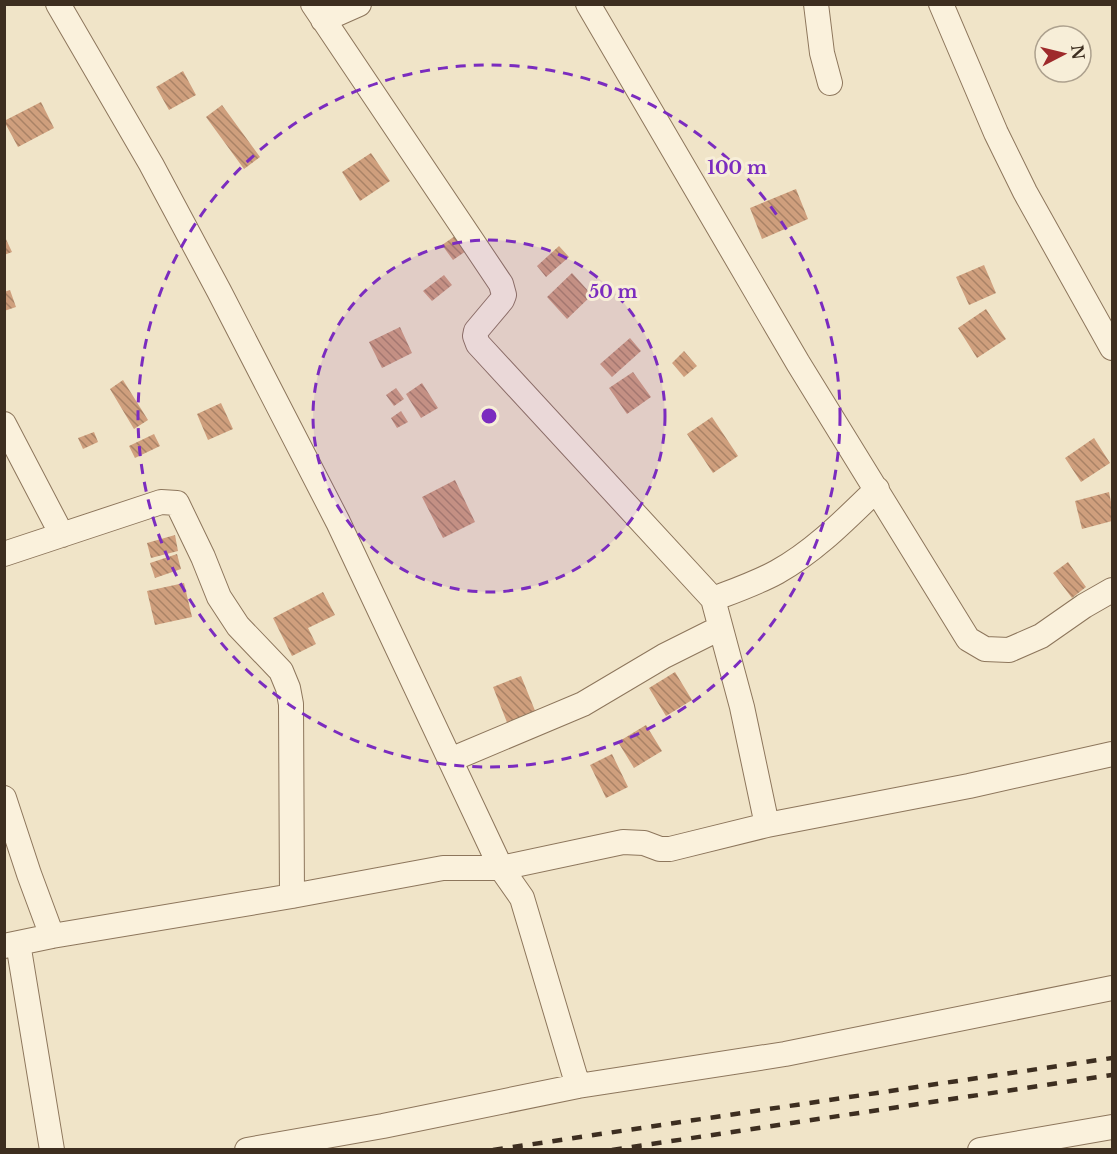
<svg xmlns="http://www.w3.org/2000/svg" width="1117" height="1154" viewBox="0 0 1117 1154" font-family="'Libre Baskerville',serif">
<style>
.building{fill:url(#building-back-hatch)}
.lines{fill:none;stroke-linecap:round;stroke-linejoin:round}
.minor-casing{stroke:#8d765c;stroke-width:26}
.minor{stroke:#faf1dc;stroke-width:24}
.rail{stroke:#3d2e20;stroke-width:4.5;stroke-dasharray:10 10;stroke-linecap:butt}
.ring{fill:none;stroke:#7b2cbf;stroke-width:3;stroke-dasharray:10 8}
.centre{fill:#7b2cbf;stroke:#f7eed8;stroke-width:3}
.ring-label{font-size:18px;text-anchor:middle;font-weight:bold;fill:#7b2cbf;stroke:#f7eed8;stroke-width:6;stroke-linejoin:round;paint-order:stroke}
</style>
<defs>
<pattern id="building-back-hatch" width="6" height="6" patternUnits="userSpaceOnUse" patternTransform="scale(1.5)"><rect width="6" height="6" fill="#cf9f7d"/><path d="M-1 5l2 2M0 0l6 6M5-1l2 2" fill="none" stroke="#a98266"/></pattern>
</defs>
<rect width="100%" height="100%" fill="#f0e4c8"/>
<path class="building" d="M 183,71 L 196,95 L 169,110 L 156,87 Z
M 41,102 L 54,128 L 18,147 L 4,121 Z
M 222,105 L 260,157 L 244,169 L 206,117 Z
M 371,153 L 390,181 L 360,201 L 342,172 Z
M 796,189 L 808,219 L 762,239 L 750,208 Z
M 4,235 L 12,252 L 4,255 Z
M 455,236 L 466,251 L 453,260 L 442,245 Z
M 559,246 L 569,257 L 546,277 L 537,266 Z
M 984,265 L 996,293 L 969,305 L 956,277 Z
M 572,273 L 592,295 L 567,319 L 547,297 Z
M 444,275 L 452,285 L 432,301 L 423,291 Z
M 10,290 L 16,307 L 4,311 L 4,292 Z
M 986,309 L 1006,339 L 977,358 L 958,328 Z
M 400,327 L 412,353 L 382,368 L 369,342 Z
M 630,338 L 641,351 L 612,377 L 600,364 Z
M 684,351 L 697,366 L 684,377 L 672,363 Z
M 633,372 L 651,397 L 627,414 L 609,388 Z
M 123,380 L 148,420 L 134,429 L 110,389 Z
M 422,383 L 438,408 L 421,418 L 406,394 Z
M 396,388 L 404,399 L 394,406 L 386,395 Z
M 221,403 L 233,429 L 208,440 L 197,414 Z
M 401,411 L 408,422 L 397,428 L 391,418 Z
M 712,417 L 738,456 L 713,473 L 687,434 Z
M 94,432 L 98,442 L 83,449 L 78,438 Z
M 154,434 L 160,446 L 135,458 L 129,446 Z
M 1094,438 L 1110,463 L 1081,482 L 1065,458 Z
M 455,480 L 475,522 L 443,538 L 422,497 Z
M 1109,492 L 1112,507 L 1112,521 L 1082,529 L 1075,501 Z
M 175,535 L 178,551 L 151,558 L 147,543 Z
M 177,554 L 181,569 L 155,578 L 150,563 Z
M 1068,562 L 1086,587 L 1072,598 L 1053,573 Z
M 184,583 L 192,617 L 155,625 L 147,591 Z
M 323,592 L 335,615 L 308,628 L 316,644 L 292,656 L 273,618 Z
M 675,672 L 692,700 L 666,716 L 649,688 Z
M 521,676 L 538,718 L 510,730 L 493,687 Z
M 646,725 L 662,751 L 634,768 L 618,742 Z
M 612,754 L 628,787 L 606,798 L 590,765 Z"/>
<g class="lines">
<defs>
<path id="minor" d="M 58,4 L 151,164 L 219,291 L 338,522 L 501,868 L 522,898 L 578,1086
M 313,4 L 501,284 L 504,295 L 502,300 L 476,331 L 475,336 L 478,344 L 713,599 L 742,707 L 767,825
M 588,4 L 798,363 L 968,639 L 985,649 L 1009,650 L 1041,636 L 1084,606 L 1112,590
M 816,4 L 822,53 L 830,83
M 941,4 L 996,133 L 1025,192 L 1112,348
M 323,20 L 359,4
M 4,424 L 62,535
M 4,554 L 161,502 L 177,503 L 203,557 L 219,597 L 238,626 L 281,671 L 288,688 L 291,704 L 292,896
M 713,599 C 734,591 757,583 777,572 C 815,551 846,519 877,489
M 450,760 L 583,704 L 664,656 L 720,628
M 4,798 L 29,874 L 52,936
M 18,943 L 52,1150
M 4,946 L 52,936 L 292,896 L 443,868 L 501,868 L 623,842 L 644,843 L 660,849 L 670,849 L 767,825 L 969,786 L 1112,754
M 247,1150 L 383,1126 L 578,1086 L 785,1054 L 1112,988
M 980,1150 L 1112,1127"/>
</defs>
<use href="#minor" class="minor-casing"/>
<use href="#minor" class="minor"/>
<path class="rail" d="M 493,1150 L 1112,1058
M 612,1150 L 1112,1075"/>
</g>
<circle cx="489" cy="416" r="176" fill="#7b2cbf" fill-opacity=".12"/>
<g class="ring">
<circle cx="489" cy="416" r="176"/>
<circle cx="489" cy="416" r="351"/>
</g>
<circle cx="489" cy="416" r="9" class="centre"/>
<g class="ring-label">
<text x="737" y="174">100 m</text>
<text x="613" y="298">50 m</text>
</g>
<rect width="1117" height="1154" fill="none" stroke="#3d2e20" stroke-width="12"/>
<g transform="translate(1063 54) rotate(83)"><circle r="28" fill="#f7eed8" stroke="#ada18e" stroke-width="1.5"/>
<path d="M0-4.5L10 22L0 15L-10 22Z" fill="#9e2a2b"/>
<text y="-9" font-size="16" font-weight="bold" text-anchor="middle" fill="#3d2e20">N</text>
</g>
</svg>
